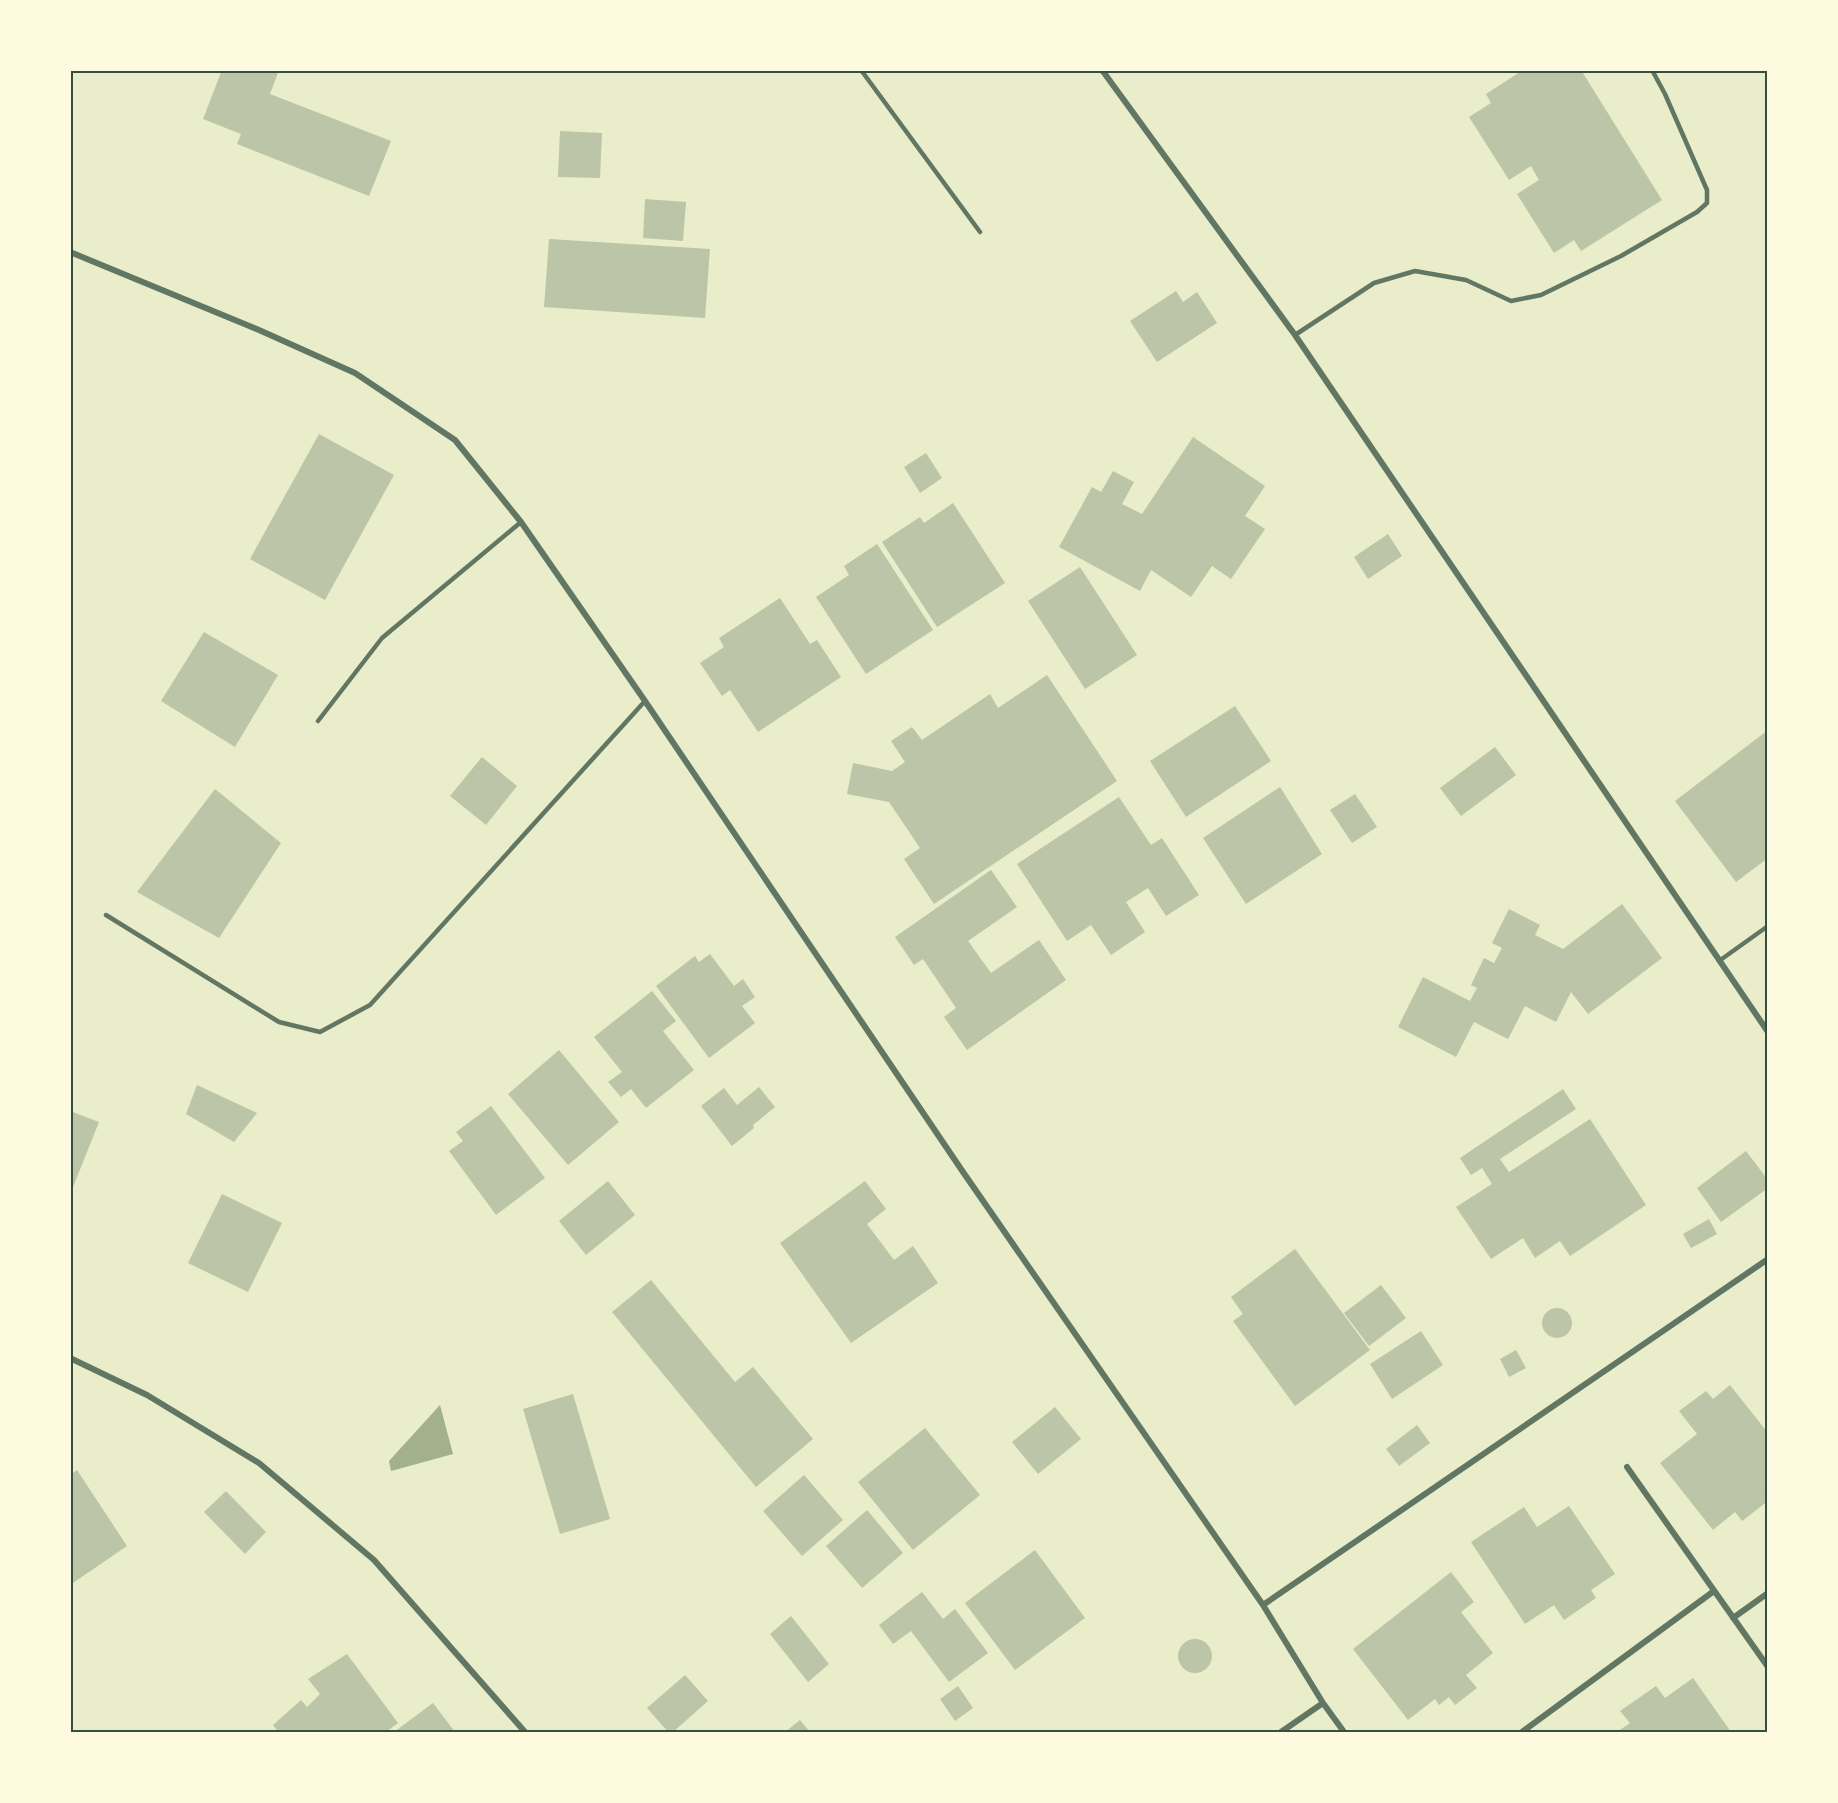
<svg xmlns="http://www.w3.org/2000/svg" width="1838" height="1803" viewBox="0 0 1838 1803" font-family="'PT Sans',sans-serif">
<style>
.water{fill:#a3b18a}
.building{fill:#bcc5a7}
.lines{fill:none;stroke-linecap:round;stroke-linejoin:round}
.service{stroke:#617663;stroke-width:4.5}
.minor{stroke:#617663;stroke-width:6}
.neatline{fill:none;stroke:#344e41;stroke-width:2}
</style>
<rect width="100%" height="100%" fill="#e9edc9"/>
<path class="water" d="M 440,1405 L 453,1454 L 391,1471 L 389,1461 Z"/>
<path class="building" d="M 222,70 L 279,70 L 270,94 L 391,141 L 369,196 L 237,144 L 241,134 L 203,119 Z
M 1523,70 L 1581,70 L 1662,200 L 1581,251 L 1574,240 L 1554,253 L 1517,194 L 1539,180 L 1531,166 L 1509,180 L 1469,117 L 1491,103 L 1486,94 Z
M 560,131 L 602,133 L 600,178 L 558,177 Z
M 645,199 L 686,202 L 683,241 L 643,238 Z
M 549,239 L 710,249 L 705,318 L 544,307 Z
M 1176,291 L 1183,302 L 1197,292 L 1217,323 L 1157,362 L 1130,321 Z
M 319,434 L 394,475 L 325,600 L 250,559 Z
M 1193,437 L 1265,486 L 1245,516 L 1265,529 L 1231,579 L 1212,566 L 1191,597 L 1151,570 L 1140,591 L 1059,547 L 1092,487 L 1101,492 L 1113,471 L 1134,482 L 1122,504 L 1142,514 Z
M 926,453 L 942,478 L 920,493 L 904,467 Z
M 953,503 L 1005,583 L 937,627 L 882,542 L 920,517 L 924,523 Z
M 1388,534 L 1402,556 L 1368,579 L 1354,557 Z
M 877,544 L 933,630 L 866,674 L 816,597 L 849,575 L 844,566 Z
M 1080,567 L 1137,655 L 1085,689 L 1028,601 Z
M 780,598 L 810,644 L 817,640 L 841,677 L 758,732 L 730,690 L 722,696 L 700,663 L 724,647 L 719,638 Z
M 204,632 L 278,675 L 235,747 L 161,701 Z
M 1047,675 L 1117,781 L 934,904 L 904,859 L 920,848 L 889,802 L 847,794 L 853,763 L 892,771 L 905,762 L 891,741 L 912,727 L 922,740 L 990,694 L 998,708 Z
M 1235,706 L 1271,761 L 1186,817 L 1150,761 Z
M 1768,730 L 1768,858 L 1736,882 L 1675,801 Z
M 1495,747 L 1516,775 L 1461,816 L 1440,788 Z
M 482,757 L 517,786 L 486,825 L 450,796 Z
M 1280,787 L 1322,854 L 1246,904 L 1203,838 Z
M 215,789 L 281,843 L 219,938 L 137,892 Z
M 1355,794 L 1377,827 L 1352,843 L 1330,810 Z
M 1119,797 L 1151,845 L 1162,838 L 1199,895 L 1166,916 L 1148,888 L 1126,902 L 1145,932 L 1111,955 L 1091,925 L 1067,941 L 1017,864 Z
M 991,870 L 1017,907 L 968,941 L 991,973 L 1039,940 L 1066,980 L 967,1050 L 944,1017 L 956,1008 L 923,959 L 914,965 L 895,937 Z
M 1622,904 L 1662,958 L 1588,1014 L 1571,992 L 1556,1022 L 1525,1006 L 1508,1039 L 1474,1022 L 1456,1057 L 1398,1027 L 1423,977 L 1470,1001 L 1477,988 L 1471,985 L 1484,958 L 1494,963 L 1502,948 L 1492,943 L 1509,909 L 1540,925 L 1535,935 L 1563,949 Z
M 710,954 L 734,986 L 743,979 L 755,997 L 742,1006 L 755,1023 L 709,1058 L 656,986 L 695,956 L 699,962 Z
M 652,991 L 676,1021 L 663,1031 L 694,1070 L 646,1108 L 631,1089 L 621,1097 L 608,1082 L 622,1072 L 594,1037 Z
M 559,1050 L 619,1122 L 568,1165 L 508,1094 Z
M 197,1085 L 257,1113 L 234,1142 L 186,1114 Z
M 759,1087 L 775,1107 L 753,1125 L 754,1128 L 732,1146 L 701,1106 L 724,1088 L 737,1105 Z
M 1563,1089 L 1576,1109 L 1500,1159 L 1509,1172 L 1590,1119 L 1646,1205 L 1570,1256 L 1560,1241 L 1535,1258 L 1523,1238 L 1491,1259 L 1456,1207 L 1492,1184 L 1482,1168 L 1471,1175 L 1460,1158 Z
M 491,1106 L 545,1178 L 496,1215 L 449,1151 L 463,1141 L 456,1132 Z
M 70,1111 L 99,1122 L 71,1192 L 70,1192 Z
M 1746,1151 L 1768,1180 L 1768,1188 L 1721,1222 L 1697,1188 Z
M 608,1181 L 635,1215 L 586,1255 L 559,1221 Z
M 865,1181 L 886,1209 L 867,1224 L 894,1260 L 913,1246 L 938,1283 L 851,1343 L 780,1243 Z
M 222,1194 L 282,1223 L 248,1292 L 188,1263 Z
M 1709,1219 L 1717,1234 L 1691,1248 L 1683,1234 Z
M 1295,1249 L 1370,1350 L 1295,1406 L 1233,1321 L 1243,1314 L 1231,1297 Z
M 651,1280 L 735,1382 L 753,1367 L 813,1439 L 756,1487 L 612,1312 Z
M 1381,1285 L 1406,1318 L 1369,1346 L 1344,1313 Z
M1542 1323a15 15 0 1 1 30 0a15 15 0 1 1-30 0Z
M 1421,1331 L 1443,1365 L 1392,1399 L 1370,1364 Z
M 1516,1350 L 1526,1368 L 1509,1377 L 1500,1359 Z
M 1730,1385 L 1768,1433 L 1768,1480 L 1764,1482 L 1768,1486 L 1768,1501 L 1742,1521 L 1735,1512 L 1713,1530 L 1660,1463 L 1697,1434 L 1679,1411 L 1706,1391 L 1713,1399 Z
M 573,1394 L 610,1519 L 560,1534 L 523,1409 Z
M 1055,1407 L 1081,1439 L 1038,1474 L 1012,1442 Z
M 1417,1425 L 1430,1443 L 1399,1466 L 1386,1449 Z
M 925,1428 L 980,1495 L 913,1550 L 858,1482 Z
M 77,1470 L 127,1546 L 70,1585 L 70,1475 Z
M 804,1475 L 843,1520 L 802,1556 L 763,1511 Z
M 226,1491 L 266,1532 L 245,1554 L 204,1512 Z
M 1569,1506 L 1615,1574 L 1591,1590 L 1596,1598 L 1564,1620 L 1554,1605 L 1525,1624 L 1471,1542 L 1524,1507 L 1537,1527 Z
M 867,1510 L 903,1553 L 862,1588 L 826,1546 Z
M 1035,1550 L 1085,1618 L 1015,1670 L 965,1603 Z
M 1451,1572 L 1474,1602 L 1461,1612 L 1493,1653 L 1466,1675 L 1477,1688 L 1455,1705 L 1449,1697 L 1439,1705 L 1435,1699 L 1408,1720 L 1353,1649 Z
M 922,1592 L 943,1619 L 955,1609 L 988,1653 L 949,1682 L 911,1631 L 893,1644 L 879,1625 Z
M 791,1616 L 829,1664 L 808,1682 L 770,1634 Z
M1178 1656a17 17 0 1 1 34 0a17 17 0 1 1-34 0Z
M 347,1654 L 398,1723 L 386,1732 L 278,1732 L 273,1725 L 301,1700 L 307,1707 L 320,1694 L 308,1679 Z
M 685,1675 L 708,1701 L 673,1732 L 668,1732 L 647,1708 Z
M 1693,1678 L 1731,1732 L 1617,1732 L 1630,1723 L 1620,1711 L 1656,1686 L 1665,1698 Z
M 958,1686 L 973,1708 L 955,1721 L 940,1699 Z
M 433,1703 L 455,1732 L 394,1732 Z
M 800,1720 L 810,1732 L 785,1732 Z"/>
<g class="lines">
<path class="service" d="M 861,70 L 980,232
M 1295,335 L 1374,283 L 1415,271 L 1466,280 L 1511,301 L 1541,295 L 1621,256 L 1697,212 L 1707,203 L 1707,190 L 1665,94 L 1652,70
M 318,721 L 382,638 L 521,522
M 106,915 L 279,1022 L 320,1032 L 370,1005 L 645,701
M 1719,961 L 1768,926"/>
<path class="minor" d="M 1102,70 L 1295,335 L 1768,1032
M 70,252 L 259,330 L 355,373 L 455,440 L 521,522 L 645,701 L 963,1172 L 1263,1605 L 1323,1703 L 1344,1732
M 70,1358 L 147,1395 L 259,1463 L 374,1560 L 525,1732
M 1627,1467 L 1768,1667
M 1263,1605 L 1768,1259
M 1733,1618 L 1768,1593
M 1281,1732 L 1323,1703
M 1522,1732 L 1714,1591"/>
</g>
<rect width="1838" height="1803" fill="none" stroke="#fefae0" stroke-width="144"/>
<rect x="72" y="72" width="1694" height="1659" class="neatline"/>
</svg>
